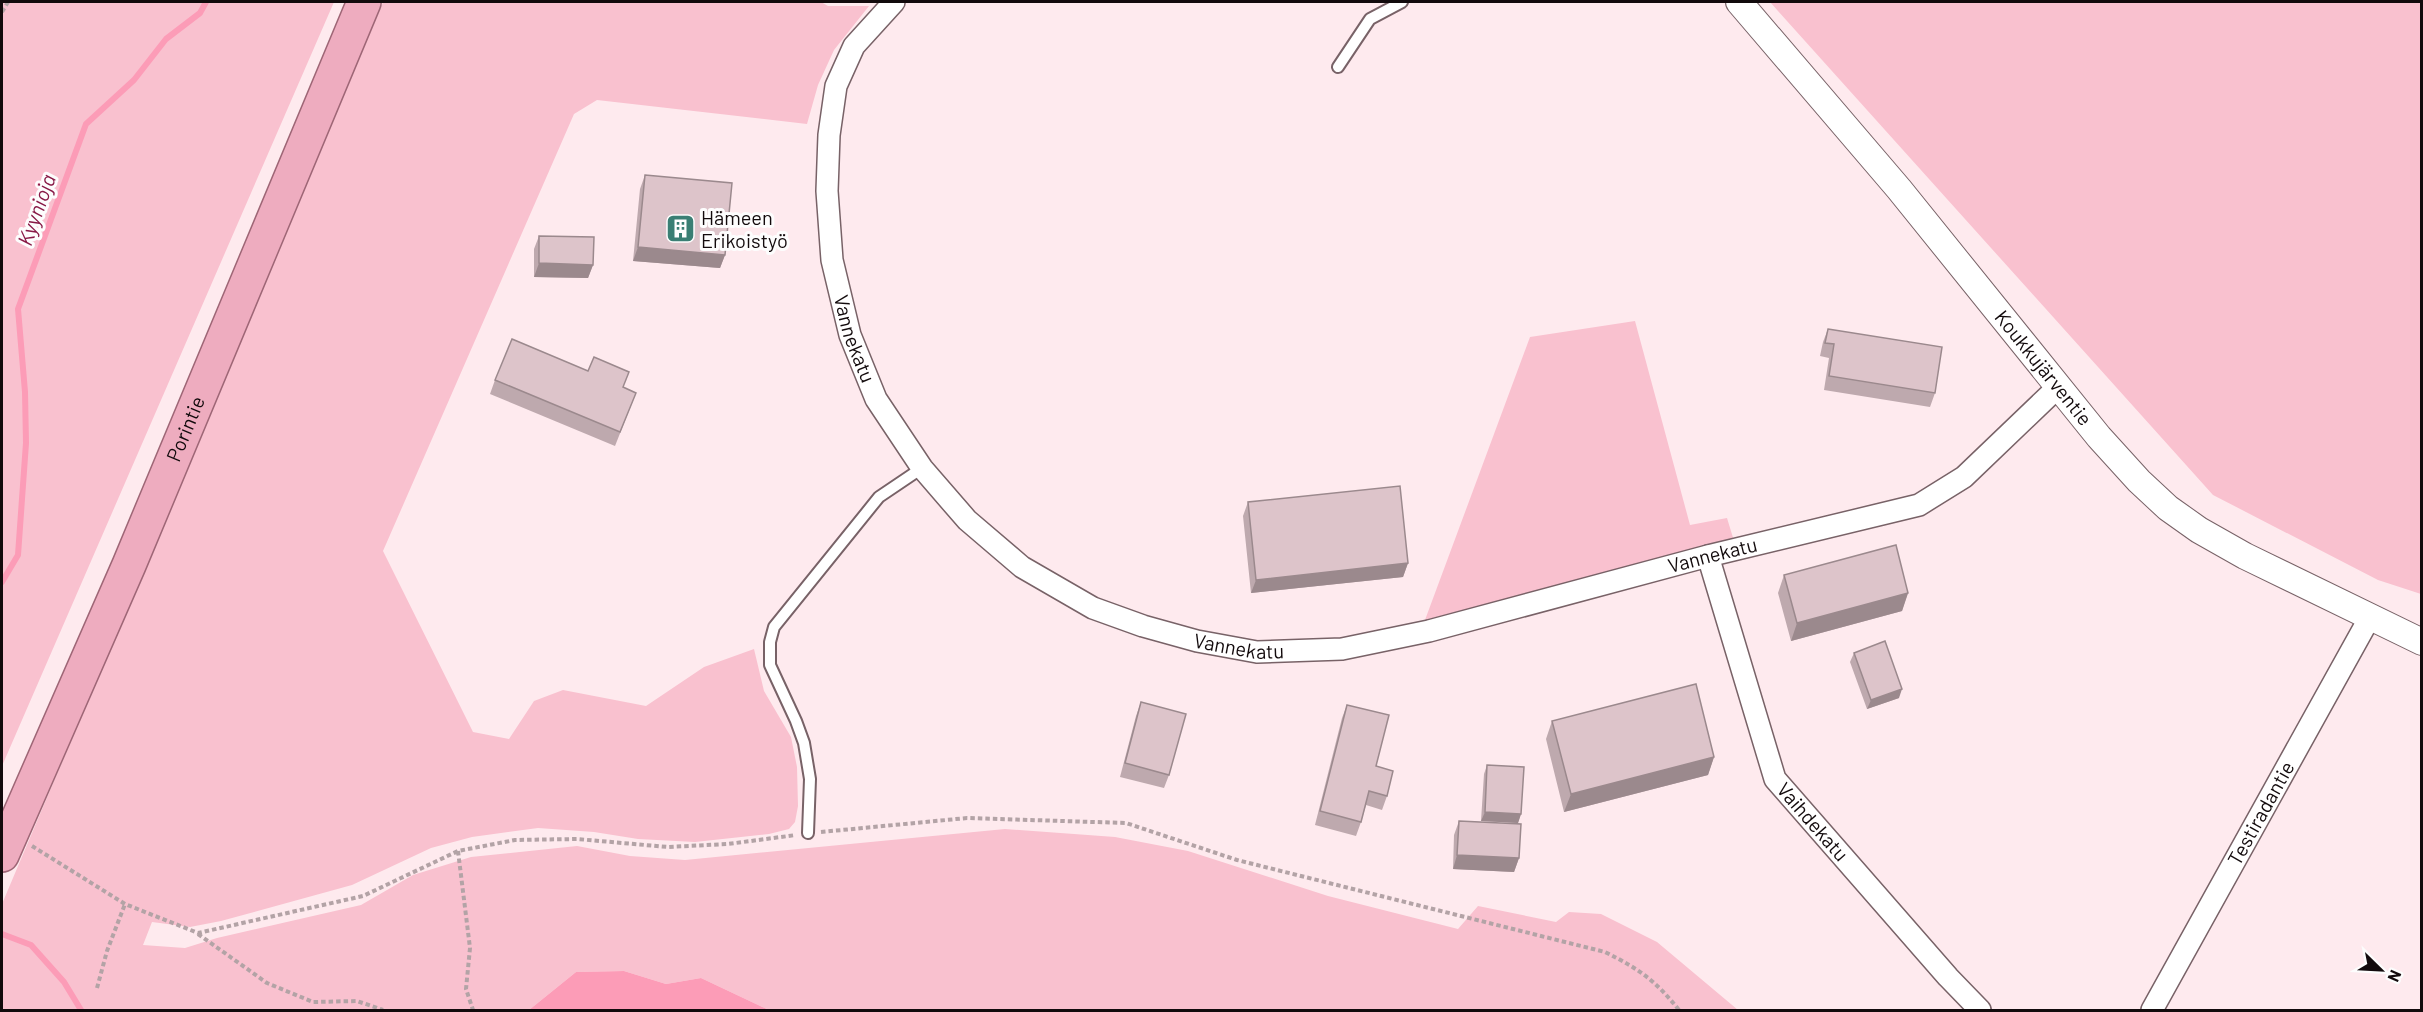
<svg xmlns="http://www.w3.org/2000/svg" width="2423" height="1012" viewBox="0 0 2423 1012" font-family="Barlow,sans-serif">
<style>
.green{fill:#f9c1cf}
.water{fill:#fc9cb7}
.lines{fill:none;stroke-linecap:round;stroke-linejoin:round}
.stream{stroke:#fc9cb7;stroke-width:6}
.service-casing{stroke:#786267;stroke-width:14}
.minor-casing{stroke:#786267;stroke-width:24}
.tertiary-casing{stroke:#786267;stroke-width:28}
.trunk-casing{stroke:#9e6676;stroke-width:36}
.path{stroke:#b3a3a6;stroke-width:4;stroke-dasharray:4.5 3;stroke-linecap:butt}
.service{stroke:#fff;stroke-width:10}
.minor{stroke:#fff;stroke-width:21}
.tertiary{stroke:#fff;stroke-width:26}
.trunk{stroke:#eeacbf;stroke-width:33}
.wall{fill:#bea9ae}
.shaded-wall{fill:#9b898d}
.building{fill:#ddc4ca;stroke:#9b898d;stroke-width:1.5}
.labels{text-anchor:middle;stroke-width:6;stroke-linejoin:round;paint-order:stroke}
.poi-label{font-size:20px;fill:#120a0c;stroke:#fdfdfd;text-anchor:start}
.street-label{font-size:20px;fill:#120a0c;stroke:#fdfdfd}
.water-label{font-size:21px;font-style:italic;fill:#881a47;stroke:#fdfdfd}
</style>
<rect width="100%" height="100%" fill="#feeaee"/>
<path class="green" d="M 2,2 L 334,2 L 2,766 Z
M 383,2 L 821,2 L 828,6 L 869,6 L 834,50 L 818,85 L 807,124 L 597,100 L 574,114 L 383,551 L 473,732 L 509,739 L 534,701 L 563,690 L 646,706 L 704,667 L 754,649 L 764,691 L 791,737 L 797,767 L 798,806 L 795,822 L 789,829 L 769,834 L 695,842 L 638,839 L 594,832 L 538,828 L 472,837 L 431,848 L 352,885 L 221,921 L 190,927 L 152,922 L 143,945 L 185,948 L 217,938 L 361,905 L 413,875 L 471,857 L 577,846 L 630,856 L 685,860 L 1005,829 L 1115,837 L 1188,851 L 1328,896 L 1458,929 L 1478,906 L 1556,922 L 1569,912 L 1601,914 L 1657,942 L 1738,1010 L 769,1010 L 701,978 L 666,984 L 624,971 L 576,972 L 529,1010 L 2,1010 L 2,904 Z
M 1770,2 L 2421,2 L 2421,594 L 2378,580 L 2213,495 Z
M 1635,321 L 1690,525 L 1727,518 L 1734,541 L 1425,620 L 1530,337 Z"/>
<path class="water" d="M 624,971 L 666,984 L 701,978 L 769,1010 L 529,1010 L 576,972 Z"/>
<g class="lines">
<path class="stream" d="M 2,582 L 18,555 L 26,443 L 25,392 L 18,309 L 86,124 L 134,80 L 166,39 L 200,13 L 206,2
M 2,934 L 31,945 L 64,982 L 81,1010"/>
<defs>
<path id="service" d="M 1338,67 L 1370,19 L 1402,2
M 808,833 L 810,779 L 804,743 L 796,721 L 770,665 L 770,642 L 774,627 L 879,497 L 922,468"/>
<g id="minor">
<path id="s1" d="M 894,2 L 854,46 L 836,86 L 829,135 L 827,191 L 832,260 L 850,335 L 876,399 L 922,468 L 967,520 L 1022,567 L 1093,608 L 1143,626 L 1197,641 L 1257,652 L 1342,649 L 1429,631 L 1708,556 L 1919,505 L 1964,477 L 2058,387"/>
<path id="s2" d="M 1708,556 L 1775,779 L 1948,977 L 1980,1010"/>
<path id="s3" d="M 2152,1010 L 2370,617"/>
</g>
<g id="tertiary">
<path id="s4" d="M 1739,2 L 1899,189 L 2099,437 L 2139,481 L 2168,508 L 2199,530 L 2245,556 L 2422,642"/>
</g>
<g id="trunk">
<path id="s5" d="M 2,855 L 129,565 L 364,2"/>
</g>
</defs>
<use href="#service" class="service-casing"/>
<use href="#minor" class="minor-casing"/>
<use href="#tertiary" class="tertiary-casing"/>
<use href="#trunk" class="trunk-casing"/>
<path class="path" d="M 2,12 L 8,2
M 821,832 L 967,818 L 1126,823 L 1237,860 L 1605,952 C 1639,969 1655,980 1679,1010
M 32,846 L 125,904 L 198,933 L 363,896 L 458,851 L 515,840 L 577,839 L 668,847 L 728,844 L 796,835
M 458,851 L 470,948 L 466,989 L 473,1010
M 198,934 L 267,983 L 313,1002 L 357,1001 L 383,1010
M 97,988 L 107,951 L 125,904"/>
<use href="#service" class="service"/>
<use href="#minor" class="minor"/>
<use href="#tertiary" class="tertiary"/>
<use href="#trunk" class="trunk"/>
</g>
<path class="wall" d="M 645,175 L 725,255 L 720,268 L 633,261 L 640,189 Z
M 539,236 L 593,265 L 588,278 L 534,277 L 534,249 Z
M 1828,329 L 1935,393 L 1930,407 L 1824,390 L 1829,358 L 1820,356 L 1823,342 Z
M 588,371 L 636,393 L 615,446 L 490,394 L 495,380 Z
M 1248,502 L 1408,563 L 1403,577 L 1251,593 L 1243,516 Z
M 1784,575 L 1908,593 L 1902,611 L 1791,641 L 1778,593 Z
M 1854,653 L 1899,698 L 1867,709 L 1850,662 Z
M 1141,702 L 1169,775 L 1164,788 L 1120,777 L 1136,716 Z
M 1347,705 L 1376,766 L 1387,796 L 1382,810 L 1366,805 L 1361,822 L 1356,836 L 1315,825 L 1342,718 Z
M 1552,721 L 1714,757 L 1708,775 L 1564,812 L 1546,739 Z
M 1487,765 L 1521,814 L 1518,823 L 1481,821 L 1484,774 Z
M 1459,821 L 1519,858 L 1514,872 L 1453,869 L 1454,835 Z"/>
<path class="shaded-wall" d="M 638,247 L 725,255 L 720,268 L 633,261 Z
M 539,263 L 593,265 L 588,278 L 534,277 Z
M 1408,563 L 1403,577 L 1251,593 L 1256,580 Z
M 1908,593 L 1902,611 L 1791,641 L 1797,623 Z
M 1902,689 L 1899,698 L 1867,709 L 1871,700 Z
M 1714,757 L 1708,775 L 1564,812 L 1571,794 Z
M 1485,812 L 1521,814 L 1518,823 L 1481,821 Z
M 1457,855 L 1519,858 L 1514,872 L 1453,869 Z"/>
<path class="building" d="M 645,175 L 732,183 L 725,255 L 638,247 Z
M 539,236 L 594,237 L 593,265 L 539,263 Z
M 1828,329 L 1942,347 L 1935,393 L 1829,376 L 1834,344 L 1825,343 Z
M 512,339 L 588,371 L 594,357 L 629,372 L 623,387 L 636,393 L 620,432 L 495,380 Z
M 1400,486 L 1408,563 L 1256,580 L 1248,502 Z
M 1896,545 L 1908,593 L 1797,623 L 1784,575 Z
M 1885,641 L 1902,689 L 1871,700 L 1854,653 Z
M 1696,684 L 1714,757 L 1571,794 L 1552,721 Z
M 1141,702 L 1186,714 L 1169,775 L 1125,763 Z
M 1347,705 L 1389,715 L 1376,766 L 1393,771 L 1387,796 L 1369,791 L 1361,822 L 1320,811 Z
M 1487,765 L 1524,767 L 1521,814 L 1485,812 Z
M 1459,821 L 1521,824 L 1519,858 L 1457,855 Z"/>
<defs>
<symbol id="building-square" viewBox="-11 -11 22 22"><rect x="-9" y="-9" width="18" height="18" rx="4" fill="#3a7f74" stroke="#fdfdfd"/><path d="M-4-6H4V6H1V3H-1V6H-4ZM-2.5-4.3h1.7v1.8h-1.7ZM.8-4.3h1.7v1.8H.8ZM-2.5-1h1.7V.8h-1.7ZM.8-1h1.7V.8H.8Z" fill="#fff"/></symbol>
</defs>
<g fill-rule="evenodd">
<use href="#building-square" x="664" y="212" width="33" height="33"/>
</g>
<g class="labels">
<g class="poi-label">
<text x="701" y="225">Hämeen<tspan x="701" dy="23">Erikoistyö</tspan></text>
</g>
<g class="street-label">
<text dy="7" stroke="none"><textPath href="#s1" startOffset="360">Vannekatu</textPath></text>
<text dy="7" stroke="none"><textPath href="#s4" startOffset="476">Koukkujärventie</textPath></text>
<text dy="7" stroke="none"><textPath href="#s5" startOffset="464">Porintie</textPath></text>
<text dy="7" stroke="none"><textPath href="#s1" startOffset="1368">Vannekatu</textPath></text>
<text dy="7" stroke="none"><textPath href="#s1" startOffset="882">Vannekatu</textPath></text>
<text dy="7" stroke="none"><textPath href="#s3" startOffset="225">Testiradantie</textPath></text>
<text dy="7" stroke="none"><textPath href="#s2" startOffset="290">Vaihdekatu</textPath></text>
</g>
<g class="water-label">
<text transform="translate(37 210) rotate(-70)" y="7">Kyynioja</text>
</g>
</g>
<rect width="2423" height="1012" fill="none" stroke="#120a0c" stroke-width="6"/>
<g transform="translate(2381 970) rotate(114)" stroke="#fdfdfd" stroke-width="4.5" paint-order="stroke">
<path d="M0-4.5L10 22L0 15L-10 22Z" fill="#120a0c"/>
<text y="-9" font-size="16" font-weight="bold" text-anchor="middle" fill="#120a0c">N</text>
</g>
</svg>
